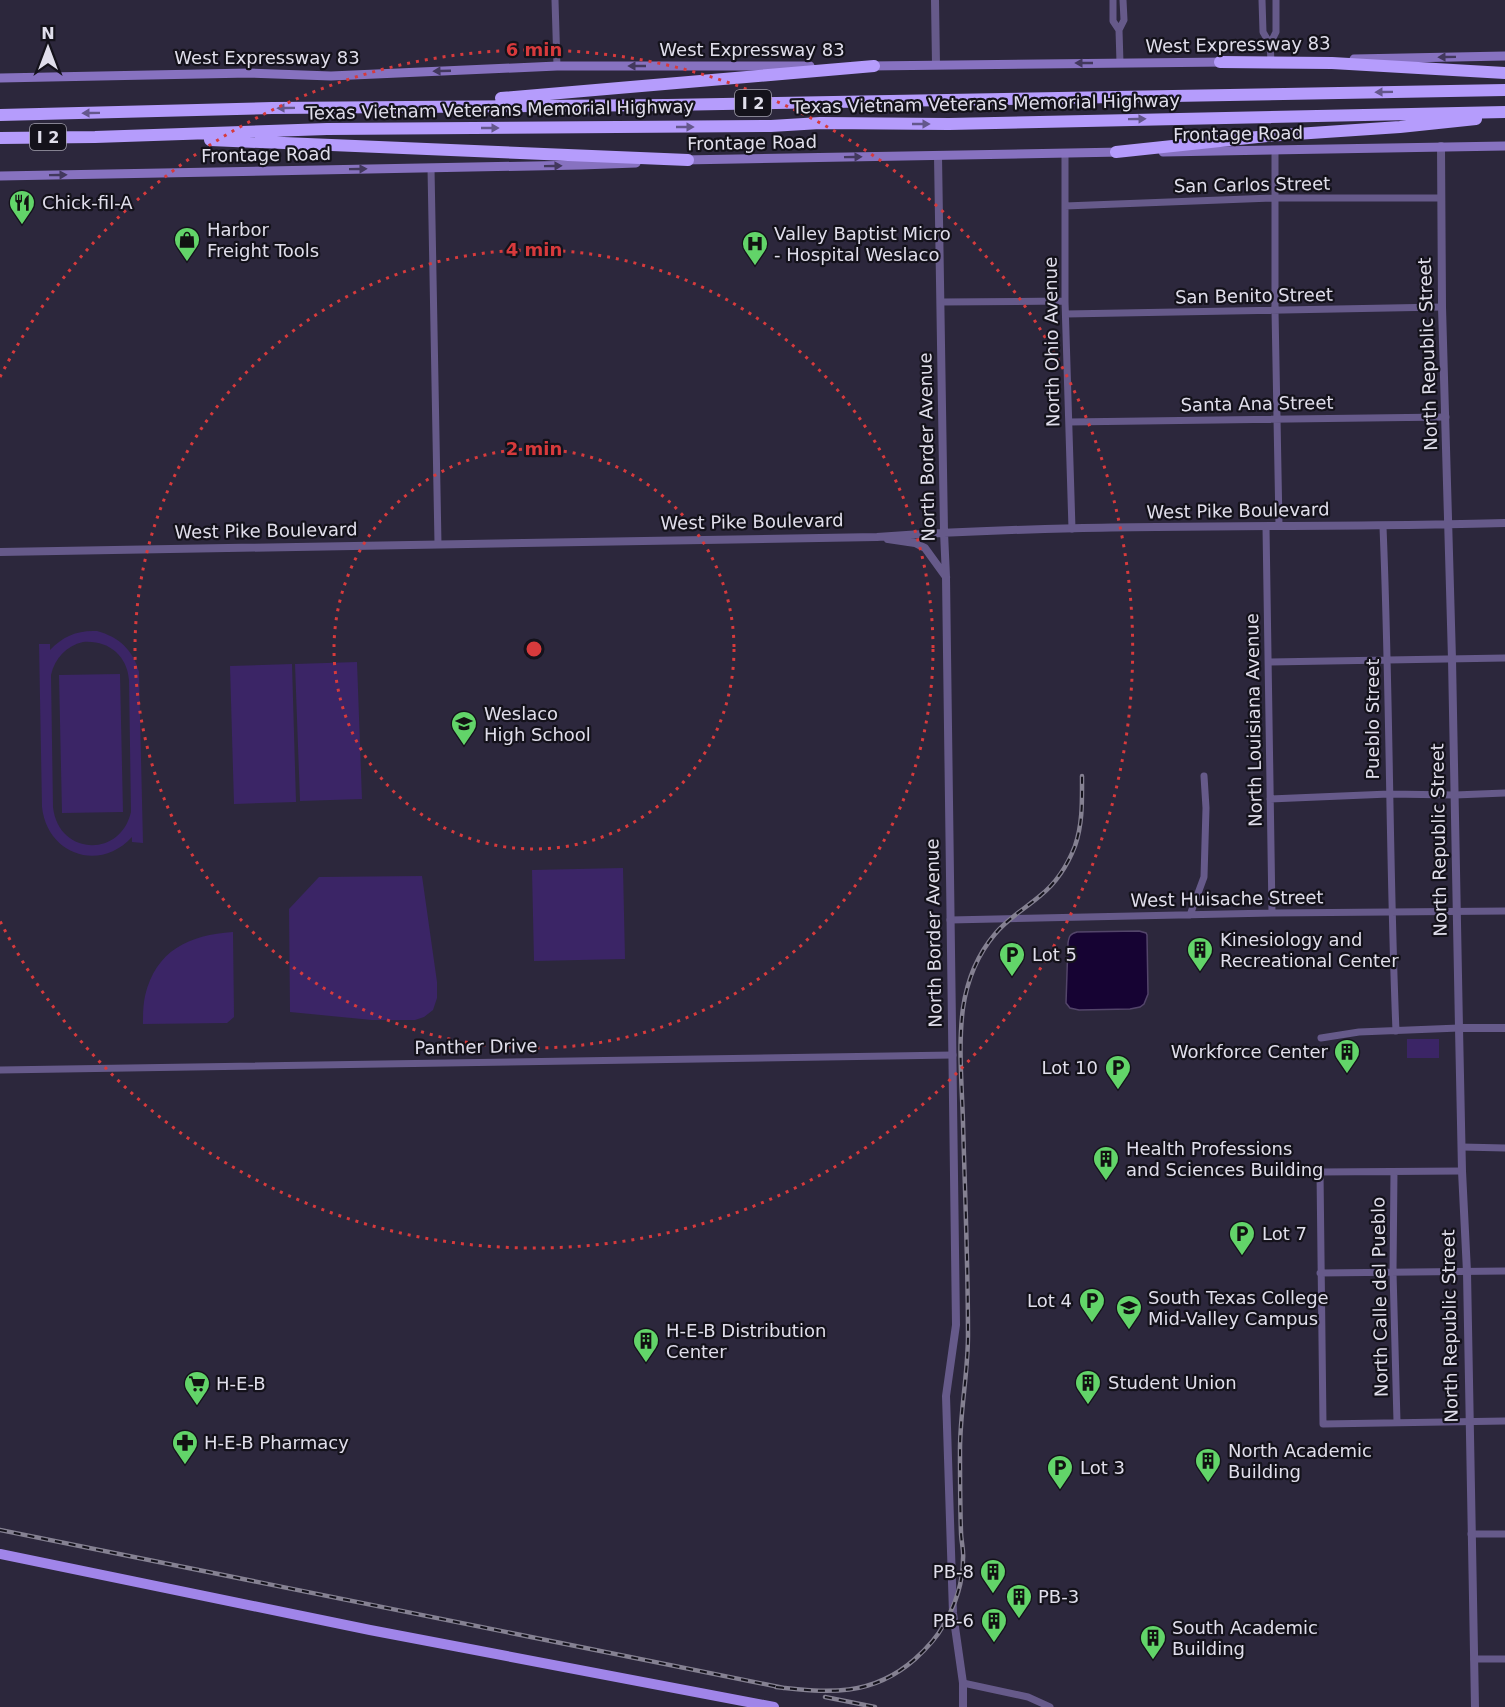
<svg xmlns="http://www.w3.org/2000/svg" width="1505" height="1707" viewBox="0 0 1505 1707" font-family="'DejaVu Sans',sans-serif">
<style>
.green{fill:#3b2566;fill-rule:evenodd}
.water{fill:#160333;stroke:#53456a;stroke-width:1.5}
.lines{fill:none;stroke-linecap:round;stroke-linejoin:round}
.minor{stroke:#665a8a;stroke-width:7}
.tertiary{stroke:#665a8a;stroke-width:8}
.secondary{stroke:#8772c0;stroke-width:9}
.primary{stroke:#a085e9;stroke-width:10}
.motorway{stroke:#b59cfc;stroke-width:12}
.rail-casing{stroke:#858192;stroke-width:4.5}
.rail{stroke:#14121b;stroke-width:2;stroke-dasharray:7;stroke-linecap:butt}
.oneway{fill:#42385d}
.oneway2{fill:#64578c}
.ring{fill:none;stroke:#d73a3c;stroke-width:3;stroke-dasharray:3 6}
.labels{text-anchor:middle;stroke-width:4.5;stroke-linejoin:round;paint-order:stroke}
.shield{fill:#14121b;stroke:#a3a1ad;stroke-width:1.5}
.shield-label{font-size:16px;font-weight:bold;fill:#e0deeb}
.street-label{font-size:18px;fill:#e0deeb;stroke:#14121b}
.poi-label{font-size:18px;fill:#e0deeb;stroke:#14121b;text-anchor:start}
.centre{fill:#d73a3c;stroke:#14121b;stroke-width:3}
.ring-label{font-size:18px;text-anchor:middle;font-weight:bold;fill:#d73a3c;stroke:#14121b;stroke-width:4.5;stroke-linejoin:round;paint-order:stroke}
</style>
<rect width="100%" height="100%" fill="#2c273c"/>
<path class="green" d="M 97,631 C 119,637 133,650 139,672 L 143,843 L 132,842 L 132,837 C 99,873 47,854 42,807 L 39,644 L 50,644 L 50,650 C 63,636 78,630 97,631 ZM 83,642 C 108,640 127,655 129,680 L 131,812 C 120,859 58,855 53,807 L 51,675 C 55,658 66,646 83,642 Z
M 357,662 L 362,799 L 300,801 L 295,664 Z
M 292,664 L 296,802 L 234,804 L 230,666 Z
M 120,674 L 123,812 L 62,813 L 59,675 Z
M 623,868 L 625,959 L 534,961 L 532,870 Z
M 422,876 L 437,982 L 437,998 L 433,1010 L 424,1017 L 415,1020 L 372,1020 L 290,1012 L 289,909 L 319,877 Z
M 233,932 L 234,1017 L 227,1023 L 143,1024 C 143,1015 143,1005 145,996 C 156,950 189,935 233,932 Z
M 1407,1039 L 1439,1039 L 1439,1058 L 1407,1058 Z"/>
<path class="water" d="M 1139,931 L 1146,933 L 1147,935 L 1148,994 L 1144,1004 L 1140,1007 L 1130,1009 L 1079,1010 L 1070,1008 L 1066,1003 L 1068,943 C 1069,936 1070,934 1077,932 Z"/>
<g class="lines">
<path class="minor" d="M 555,0 L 557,66
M 1113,0 L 1113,21 L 1119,30
M 1262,0 L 1263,32 L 1270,44
M 1271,61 L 1270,44 L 1276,32 L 1276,0
M 1120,63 L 1119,30 L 1124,20 L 1123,0
M 1275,151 L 1275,310 L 1279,526
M 1065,154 L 1065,301 L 1072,529
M 431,168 L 438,544
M 1065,206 L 1274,198 L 1441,198
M 941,302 L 1065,301
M 1066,314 L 1442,307
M 1069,422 L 1446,417
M 1266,527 L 1272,913
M 1383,527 C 1390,695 1389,863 1396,1031
M 1269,662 L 1505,658
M 1270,799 L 1389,794 L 1455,795 L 1505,793
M 1190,915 L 1204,877 L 1206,808 L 1204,776
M 950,920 L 1272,913 L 1505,911
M 1321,1038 L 1359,1032 L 1459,1028
M 0,1070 L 953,1055
M 1462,1147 L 1505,1148
M 1462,1171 L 1320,1172 L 1323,1424 L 1505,1421
M 1394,1172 L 1393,1272 L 1397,1422
M 1320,1273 L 1505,1271
M 1471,1534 L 1505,1534
M 1474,1659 L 1505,1659
M 963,1683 L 1028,1697 L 1050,1707"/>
<path class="tertiary" d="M 935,0 L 936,65
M 1441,146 L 1442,307 L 1452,659 L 1459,1028 L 1462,1171 L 1467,1272 L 1475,1707
M 938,156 L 944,532 L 946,577 L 956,1325 L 946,1396 L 953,1613 L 963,1683 L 963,1707
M 888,539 L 915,543 L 925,548 L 946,577
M 0,552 L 877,537 C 1086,522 1296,529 1505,523
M 1459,1028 L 1505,1028"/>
<path class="secondary" d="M 1354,59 L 1505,56
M 869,66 L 1227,62
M 0,78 L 250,73 L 331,76 L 557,66 L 810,66
M 1163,152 L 1505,146
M 683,160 L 1122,152
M 0,176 L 581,165 L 636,163"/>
<path class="primary" d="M 0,1554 L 370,1630 L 774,1707"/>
<path class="motorway" d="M 1220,62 L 1332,63 L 1505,73
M 501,98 L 874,66
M 0,115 L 272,108 L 667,105 L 1505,90
M 0,138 L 95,137 L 327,129 L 771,126 L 820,123 L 949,124 L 1505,112
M 210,140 L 688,160
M 1116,152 L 1267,136 L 1400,127 L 1476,119"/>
<defs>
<path id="rail" d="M 0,1530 L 784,1688
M 776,1687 C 828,1693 872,1697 915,1659 C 926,1649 936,1639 943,1626 C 955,1606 963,1582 963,1559 C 964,1550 961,1541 961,1532 C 960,1504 960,1477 960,1450 C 960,1411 968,1374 968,1335 C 968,1264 965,1193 963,1123 C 962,1085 958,1046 963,1008 C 967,981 978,954 995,934 C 1008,918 1026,908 1041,895 C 1056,883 1068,864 1075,846 C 1083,823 1082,799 1082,776
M 825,1697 L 875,1707"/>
</defs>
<use href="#rail" class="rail-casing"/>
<use href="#rail" class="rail"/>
</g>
<defs><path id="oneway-solid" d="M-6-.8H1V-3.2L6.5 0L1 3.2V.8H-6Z" transform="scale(1.5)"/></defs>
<g class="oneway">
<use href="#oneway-solid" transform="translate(1447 57) rotate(179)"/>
<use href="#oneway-solid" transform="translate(1084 63) rotate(180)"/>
<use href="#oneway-solid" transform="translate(637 66) rotate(180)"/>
<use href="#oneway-solid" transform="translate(442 71) rotate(178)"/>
<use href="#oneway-solid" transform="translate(853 157) rotate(-1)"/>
<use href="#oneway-solid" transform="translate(553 166) rotate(-1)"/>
<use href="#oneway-solid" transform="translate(358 169) rotate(-1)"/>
<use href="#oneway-solid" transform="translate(58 175) rotate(-1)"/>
</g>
<g class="oneway2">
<use href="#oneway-solid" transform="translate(1384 92) rotate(179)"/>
<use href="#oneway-solid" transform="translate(286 108) rotate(179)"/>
<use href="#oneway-solid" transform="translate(91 113) rotate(179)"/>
<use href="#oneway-solid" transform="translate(1137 119) rotate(-1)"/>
<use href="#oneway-solid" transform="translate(921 124)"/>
<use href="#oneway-solid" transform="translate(685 127)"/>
<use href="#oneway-solid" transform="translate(490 128)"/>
</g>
<g class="ring">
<circle cx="534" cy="649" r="200"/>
<circle cx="534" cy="649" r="399"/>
<path d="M0 377A599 599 0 1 1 0 921"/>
</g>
<defs>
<symbol id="restaurant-pin" viewBox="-11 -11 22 30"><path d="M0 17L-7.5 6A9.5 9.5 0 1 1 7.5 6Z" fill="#62d469" stroke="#14121b"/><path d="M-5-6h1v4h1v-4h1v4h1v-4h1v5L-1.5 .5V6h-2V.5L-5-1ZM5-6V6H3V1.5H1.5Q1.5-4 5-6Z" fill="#111"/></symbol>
<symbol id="shop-pin" viewBox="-11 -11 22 30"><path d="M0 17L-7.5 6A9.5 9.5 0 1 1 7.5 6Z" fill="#62d469" stroke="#14121b"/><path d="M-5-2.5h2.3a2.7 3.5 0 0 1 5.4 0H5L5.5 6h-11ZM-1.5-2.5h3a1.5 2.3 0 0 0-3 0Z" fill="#111"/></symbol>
<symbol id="hospital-pin" viewBox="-11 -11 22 30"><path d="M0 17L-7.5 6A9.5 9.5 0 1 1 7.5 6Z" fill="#62d469" stroke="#14121b"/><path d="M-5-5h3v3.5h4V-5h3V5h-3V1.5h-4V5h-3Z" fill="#111"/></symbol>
<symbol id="school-pin" viewBox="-11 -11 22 30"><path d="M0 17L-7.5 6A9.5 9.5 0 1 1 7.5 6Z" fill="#62d469" stroke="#14121b"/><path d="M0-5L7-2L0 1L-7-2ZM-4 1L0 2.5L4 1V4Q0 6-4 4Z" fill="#111"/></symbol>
<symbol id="building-pin" viewBox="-11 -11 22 30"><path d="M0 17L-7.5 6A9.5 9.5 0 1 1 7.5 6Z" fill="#62d469" stroke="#14121b"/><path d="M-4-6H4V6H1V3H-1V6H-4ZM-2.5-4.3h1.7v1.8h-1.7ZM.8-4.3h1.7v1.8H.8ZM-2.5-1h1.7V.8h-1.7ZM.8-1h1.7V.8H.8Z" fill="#111"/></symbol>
<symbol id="parking-pin" viewBox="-11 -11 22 30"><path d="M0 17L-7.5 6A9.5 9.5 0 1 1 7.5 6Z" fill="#62d469" stroke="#14121b"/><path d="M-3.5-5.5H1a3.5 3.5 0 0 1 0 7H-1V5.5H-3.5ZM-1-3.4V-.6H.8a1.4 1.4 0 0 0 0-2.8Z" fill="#111"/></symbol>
<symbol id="university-pin" viewBox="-11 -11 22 30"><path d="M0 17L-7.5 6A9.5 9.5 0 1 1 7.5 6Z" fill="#62d469" stroke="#14121b"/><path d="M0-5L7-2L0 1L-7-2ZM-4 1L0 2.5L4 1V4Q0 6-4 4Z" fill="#111"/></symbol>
<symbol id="supermarket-pin" viewBox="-11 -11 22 30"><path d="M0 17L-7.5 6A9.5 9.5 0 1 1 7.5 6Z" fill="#62d469" stroke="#14121b"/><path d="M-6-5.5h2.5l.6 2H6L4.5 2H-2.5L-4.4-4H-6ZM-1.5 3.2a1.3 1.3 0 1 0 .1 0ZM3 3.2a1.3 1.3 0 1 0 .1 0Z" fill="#111"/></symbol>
<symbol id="pharmacy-pin" viewBox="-11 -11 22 30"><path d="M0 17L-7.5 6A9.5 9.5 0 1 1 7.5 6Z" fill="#62d469" stroke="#14121b"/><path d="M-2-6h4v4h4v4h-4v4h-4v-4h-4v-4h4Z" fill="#111"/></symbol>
</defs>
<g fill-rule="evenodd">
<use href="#restaurant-pin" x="7" y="188" width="30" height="40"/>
<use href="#shop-pin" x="172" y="225" width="30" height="40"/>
<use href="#hospital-pin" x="740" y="229" width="30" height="40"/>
<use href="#school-pin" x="449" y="709" width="30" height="40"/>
<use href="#building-pin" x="1185" y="935" width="30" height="40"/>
<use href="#parking-pin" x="997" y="940" width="30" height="40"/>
<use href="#building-pin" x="1332" y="1037" width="30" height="40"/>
<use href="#parking-pin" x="1103" y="1053" width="30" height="40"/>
<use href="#building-pin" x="1091" y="1144" width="30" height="40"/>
<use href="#parking-pin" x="1227" y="1219" width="30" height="40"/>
<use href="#parking-pin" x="1077" y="1286" width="30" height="40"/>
<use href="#university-pin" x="1114" y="1293" width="30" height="40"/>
<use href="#building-pin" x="631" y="1326" width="30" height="40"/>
<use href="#building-pin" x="1073" y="1368" width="30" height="40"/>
<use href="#supermarket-pin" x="182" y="1369" width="30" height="40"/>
<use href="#pharmacy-pin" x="170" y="1428" width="30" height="40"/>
<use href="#building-pin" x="1193" y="1446" width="30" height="40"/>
<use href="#parking-pin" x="1045" y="1453" width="30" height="40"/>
<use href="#building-pin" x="978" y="1557" width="30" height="40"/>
<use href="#building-pin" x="1004" y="1582" width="30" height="40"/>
<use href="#building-pin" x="979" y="1606" width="30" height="40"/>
<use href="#building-pin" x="1138" y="1623" width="30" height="40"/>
</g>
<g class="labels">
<g class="shield">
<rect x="735" y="90" width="36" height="26" rx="4.5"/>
<rect x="30" y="124" width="36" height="26" rx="4.5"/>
</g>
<g class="shield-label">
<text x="753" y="109">I 2</text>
<text x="48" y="143">I 2</text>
</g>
<g class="street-label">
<text transform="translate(1238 45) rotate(-1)" y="6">West Expressway 83</text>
<text x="752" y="56">West Expressway 83</text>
<text x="267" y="64">West Expressway 83</text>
<text transform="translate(986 104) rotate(-1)" y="6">Texas Vietnam Veterans Memorial Highway</text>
<text transform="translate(500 110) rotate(-1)" y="6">Texas Vietnam Veterans Memorial Highway</text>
<text transform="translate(1238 134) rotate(-1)" y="6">Frontage Road</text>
<text transform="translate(752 143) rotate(-1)" y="6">Frontage Road</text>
<text transform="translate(266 155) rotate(-1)" y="6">Frontage Road</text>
<text transform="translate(1252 185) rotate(-1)" y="6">San Carlos Street</text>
<text transform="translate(1254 296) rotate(-1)" y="6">San Benito Street</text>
<text transform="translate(1052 342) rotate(-91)" y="6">North Ohio Avenue</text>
<text transform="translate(1428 354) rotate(-92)" y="6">North Republic Street</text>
<text transform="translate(1257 404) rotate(-1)" y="6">Santa Ana Street</text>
<text transform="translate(927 447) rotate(-91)" y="6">North Border Avenue</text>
<text transform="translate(1238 511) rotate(-1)" y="6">West Pike Boulevard</text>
<text transform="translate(752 522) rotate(-1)" y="6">West Pike Boulevard</text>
<text transform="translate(266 531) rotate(-1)" y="6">West Pike Boulevard</text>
<text transform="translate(1373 719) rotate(-90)" y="6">Pueblo Street</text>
<text transform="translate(1254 720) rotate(-91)" y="6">North Louisiana Avenue</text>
<text transform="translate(1439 840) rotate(-91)" y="6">North Republic Street</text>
<text transform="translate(1227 899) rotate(-1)" y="6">West Huisache Street</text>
<text transform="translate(934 933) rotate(-91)" y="6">North Border Avenue</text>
<text transform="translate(476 1047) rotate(-1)" y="6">Panther Drive</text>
<text transform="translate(1380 1297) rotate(-91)" y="6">North Calle del Pueblo</text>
<text transform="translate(1450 1326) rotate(-91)" y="6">North Republic Street</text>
</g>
<g class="poi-label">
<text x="42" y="209">Chick-fil-A</text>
<text x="207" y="236">Harbor<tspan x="207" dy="21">Freight Tools</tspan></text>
<text x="774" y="240">Valley Baptist Micro<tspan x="774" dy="21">- Hospital Weslaco</tspan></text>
<text x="484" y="720">Weslaco<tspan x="484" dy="21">High School</tspan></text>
<text x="1220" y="946">Kinesiology and<tspan x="1220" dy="21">Recreational Center</tspan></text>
<text x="1032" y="961">Lot 5</text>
<text x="1328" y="1058" text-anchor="end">Workforce Center</text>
<text x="1098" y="1074" text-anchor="end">Lot 10</text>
<text x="1126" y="1155">Health Professions<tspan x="1126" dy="21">and Sciences Building</tspan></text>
<text x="1262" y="1240">Lot 7</text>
<text x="1148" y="1304">South Texas College<tspan x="1148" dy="21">Mid-Valley Campus</tspan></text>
<text x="1072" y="1307" text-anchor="end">Lot 4</text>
<text x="666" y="1337">H-E-B Distribution<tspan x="666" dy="21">Center</tspan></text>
<text x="1108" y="1389">Student Union</text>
<text x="216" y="1390">H-E-B</text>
<text x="204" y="1449">H-E-B Pharmacy</text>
<text x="1228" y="1457">North Academic<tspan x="1228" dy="21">Building</tspan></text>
<text x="1080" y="1474">Lot 3</text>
<text x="974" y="1578" text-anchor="end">PB-8</text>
<text x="1038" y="1603">PB-3</text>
<text x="974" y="1627" text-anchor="end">PB-6</text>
<text x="1172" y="1634">South Academic<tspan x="1172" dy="21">Building</tspan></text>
</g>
</g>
<circle cx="534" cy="649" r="9" class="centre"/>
<g class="ring-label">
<text x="534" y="56">6 min</text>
<text x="534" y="256">4 min</text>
<text x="534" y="455">2 min</text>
</g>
<g transform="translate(48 48)" stroke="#14121b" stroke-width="4.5" paint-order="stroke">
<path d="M0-4.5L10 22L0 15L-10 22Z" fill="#e0deeb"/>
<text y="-9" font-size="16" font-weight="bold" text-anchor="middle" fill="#e0deeb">N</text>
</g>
</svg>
